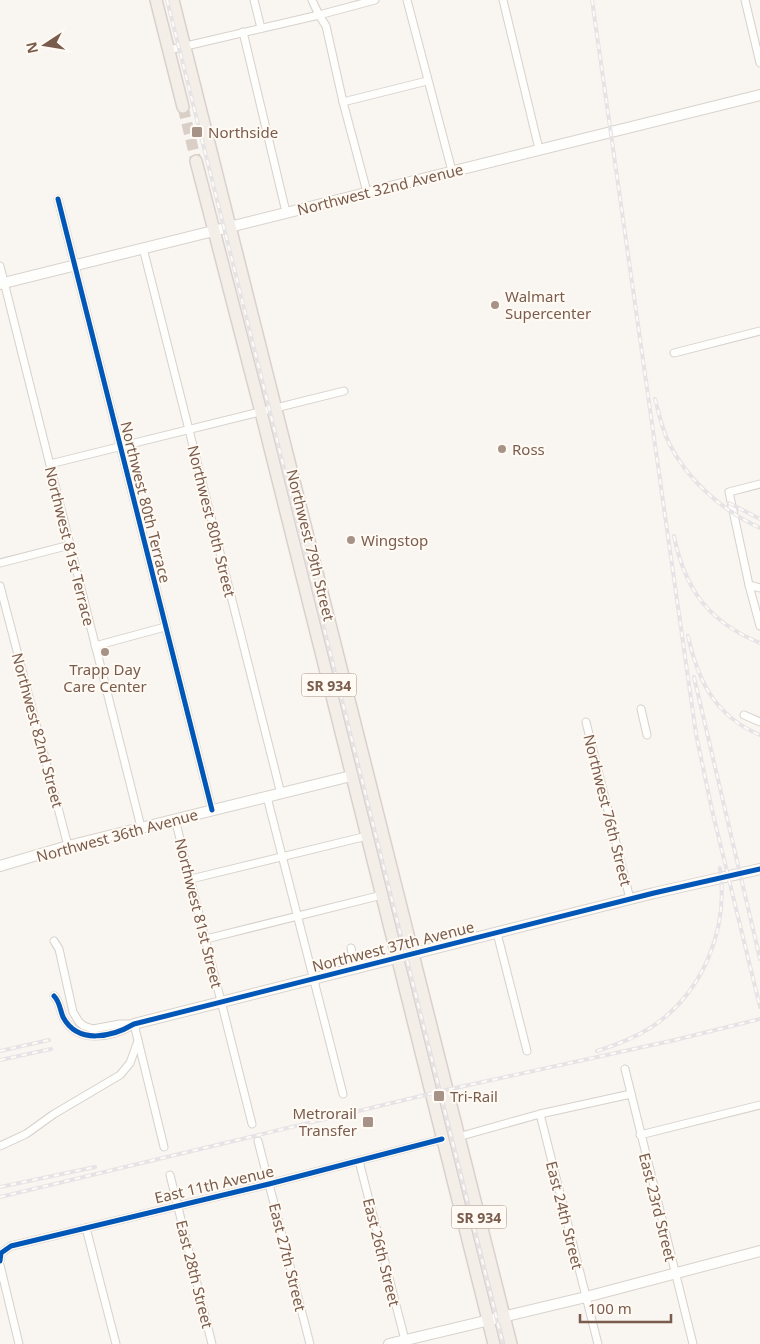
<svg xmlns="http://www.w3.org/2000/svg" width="760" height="1344" font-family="'Noto Sans',sans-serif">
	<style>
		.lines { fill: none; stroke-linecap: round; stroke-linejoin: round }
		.primary-tunnel { stroke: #d9cfc7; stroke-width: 11; stroke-dasharray: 11 5.5; stroke-linecap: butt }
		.street-casing { stroke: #d7d1cb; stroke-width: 9 }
		.secondary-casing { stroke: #d9d2cb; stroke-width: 12 }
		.primary-casing { stroke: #dad1cc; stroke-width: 14 }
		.street { stroke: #fefefd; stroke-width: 7 }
		.secondary { stroke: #fefefd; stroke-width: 10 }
		.primary { stroke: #f3eee8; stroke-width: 11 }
		.rail-casing { stroke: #e6e3e7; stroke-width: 4 }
		.rail { stroke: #fffaf3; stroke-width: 2; stroke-dasharray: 5.5; stroke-linecap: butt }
		.cycleway-casing { stroke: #fffaf3; stroke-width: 8 }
		.cycleway { stroke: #0057b8; stroke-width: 5 }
		.poi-dot { fill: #a69286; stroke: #fffaf3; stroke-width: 2 }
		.labels { text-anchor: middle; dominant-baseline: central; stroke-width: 4; stroke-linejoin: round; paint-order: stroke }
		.shield { fill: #fffaf3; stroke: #a28b7f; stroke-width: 1 }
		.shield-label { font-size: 14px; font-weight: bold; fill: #7a5c4d }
		.poi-label { font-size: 15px; fill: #7a5c4d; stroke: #fffaf3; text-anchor: start }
		.street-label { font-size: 15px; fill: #7a5c4d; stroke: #fffaf3 }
	</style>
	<rect width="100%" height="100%" fill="#f9f5f0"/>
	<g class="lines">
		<path class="primary-tunnel" d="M183,107L196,161"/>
		<g class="street-casing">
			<g id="street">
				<path d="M254,0L261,28"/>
				<path d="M312,0L319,15L326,26L343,102L367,192"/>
				<path d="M407,0L452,171"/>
				<path d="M503,0L539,149"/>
				<path d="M745,0L760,63"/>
				<path d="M243,32L286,212"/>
				<path d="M169,50L319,15L375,0"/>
				<path d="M343,102L427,81"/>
				<path d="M58,199L212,810"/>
				<path d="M143,248L281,794"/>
				<path d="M0,266L141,827"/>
				<path d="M674,353L760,331"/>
				<path d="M50,464L344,391"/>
				<path d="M760,484L729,492L749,585L760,626"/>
				<path d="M0,563L70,545"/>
				<path d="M749,585L760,588"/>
				<path d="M0,586L68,846"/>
				<path d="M95,646L165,627"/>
				<path d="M641,709L647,735"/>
				<path d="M744,715L760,722"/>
				<path d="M586,722L630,899"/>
				<path d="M267,797L343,1094"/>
				<path d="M175,819L252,1124"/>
				<path d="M191,879L367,836"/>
				<path d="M497,933L527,1051"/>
				<path d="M206,939L382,895"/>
				<path d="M54,941L59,949L73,1012L79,1022L84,1026L93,1029L120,1024H134"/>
				<path d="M351,948L356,969"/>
				<path d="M54,996C60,1002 60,1010 63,1017C78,1045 112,1037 133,1025"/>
				<path d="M134,1024L164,1147"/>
				<path d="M625,1069L693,1344"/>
				<path d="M540,1114L598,1344"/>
				<path d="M640,1135L760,1105"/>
				<path d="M458,1137L540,1114L631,1094"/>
				<path d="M258,1141L310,1344"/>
				<path d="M0,1146L26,1134L54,1114L120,1075L130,1063L138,1041"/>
				<path d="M359,1161L406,1344"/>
				<path d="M170,1175L212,1344"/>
				<path d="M86,1228L116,1344"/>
				<path d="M0,1261L1,1253L11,1246L269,1184L442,1139"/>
				<path d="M0,1265L19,1344"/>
			</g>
		</g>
		<g class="secondary-casing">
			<g id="secondary">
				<path d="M0,284L760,95"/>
				<path d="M0,866L68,846L351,776"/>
				<path d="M134,1024L654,893L760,869"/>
				<path d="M389,1344L586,1297L760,1251"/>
			</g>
		</g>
		<g class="primary-casing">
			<g id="primary">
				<path d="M156,0L183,107"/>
				<path d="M173,0L511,1344"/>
				<path d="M196,161L261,412L494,1344"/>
			</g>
		</g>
		<use href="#street" class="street"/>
		<use href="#secondary" class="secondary"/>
		<use href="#primary" class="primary"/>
		<g class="rail-casing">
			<g id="rail">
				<path d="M167,0L503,1344"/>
				<path d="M592,0L696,734L712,810L760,1007"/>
				<path d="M655,399C659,414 662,429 669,443C687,480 723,511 760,528"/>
				<path d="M729,503L760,519"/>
				<path d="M674,536C685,590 709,622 760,643"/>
				<path d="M688,636C698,681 715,716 760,735"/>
				<path d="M694,677L760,959"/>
				<path d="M0,1051L49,1040"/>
				<path d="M597,1051C616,1045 634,1038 650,1028C703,994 729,929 720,868"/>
				<path d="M0,1060L51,1049"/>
				<path d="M0,1187L95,1167"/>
				<path d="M0,1197L446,1090L675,1040L760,1019"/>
			</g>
		</g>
		<use href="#rail" class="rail"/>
		<g class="cycleway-casing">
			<g id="cycleway">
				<path d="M58,199L212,810"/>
				<path d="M54,996C60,1002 60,1010 63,1017C78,1045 112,1037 134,1024L654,893L760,869"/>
				<path d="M0,1261L1,1253L11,1246L269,1184L442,1139"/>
			</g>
		</g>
		<use href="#cycleway" class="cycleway"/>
	</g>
	<g class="poi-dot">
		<rect x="191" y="126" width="12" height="12" rx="2.5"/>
		<circle cx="495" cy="305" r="5"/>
		<circle cx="502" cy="449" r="5"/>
		<circle cx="351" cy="540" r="5"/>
		<circle cx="105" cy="652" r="5"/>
		<rect x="433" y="1090" width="12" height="12" rx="2.5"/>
		<rect x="362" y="1116" width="12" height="12" rx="2.5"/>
	</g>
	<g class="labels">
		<g class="shield">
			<rect x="301.5" y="673.5" width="55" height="23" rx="4"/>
			<rect x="451.5" y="1205.5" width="55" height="23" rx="4"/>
		</g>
		<g class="shield-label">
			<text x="329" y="685">SR 934</text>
			<text x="479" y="1217">SR 934</text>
		</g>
		<g class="poi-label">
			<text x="208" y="132">Northside</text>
			<text x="505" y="296">Walmart<tspan x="505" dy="17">Supercenter</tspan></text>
			<text x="512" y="449">Ross</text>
			<text x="361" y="540">Wingstop</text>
			<text x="105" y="669" text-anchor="middle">Trapp Day<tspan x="105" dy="17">Care Center</tspan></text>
			<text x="450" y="1096">Tri-Rail</text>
			<text x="357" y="1113" text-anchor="end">Metrorail<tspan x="357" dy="17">Transfer</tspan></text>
		</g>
		<g class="street-label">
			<text transform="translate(380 189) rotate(-14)">Northwest 32nd Avenue</text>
			<text transform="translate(146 502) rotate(76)">Northwest 80th Terrace</text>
			<text transform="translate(212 521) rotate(76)">Northwest 80th Street</text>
			<text transform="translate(311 545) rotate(76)">Northwest 79th Street</text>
			<text transform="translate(70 546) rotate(76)">Northwest 81st Terrace</text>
			<text transform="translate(38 730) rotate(75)">Northwest 82nd Street</text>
			<text transform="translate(608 810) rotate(76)">Northwest 76th Street</text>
			<text transform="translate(117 835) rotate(-15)">Northwest 36th Avenue</text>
			<text transform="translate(199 913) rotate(76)">Northwest 81st Street</text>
			<text transform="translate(393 946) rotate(-14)">Northwest 37th Avenue</text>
			<text transform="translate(214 1184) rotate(-13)">East 11th Avenue</text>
			<text transform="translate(658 1207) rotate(76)">East 23rd Street</text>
			<text transform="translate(565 1215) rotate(76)">East 24th Street</text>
			<text transform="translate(382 1252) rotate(76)">East 26th Street</text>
			<text transform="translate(288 1257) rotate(76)">East 27th Street</text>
			<text transform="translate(195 1274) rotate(76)">East 28th Street</text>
		</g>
	</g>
	<g transform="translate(45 45) rotate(258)" stroke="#fffaf3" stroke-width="4" paint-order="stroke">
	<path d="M0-4L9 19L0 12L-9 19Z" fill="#7a5c4d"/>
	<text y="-8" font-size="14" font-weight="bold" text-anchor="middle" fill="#7a5c4d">N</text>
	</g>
	<path d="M580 1314v8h91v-8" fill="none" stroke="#7a5c4d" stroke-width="2.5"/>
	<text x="588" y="1314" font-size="15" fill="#7a5c4d" stroke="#fffaf3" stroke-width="4" paint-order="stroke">100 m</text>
</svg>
